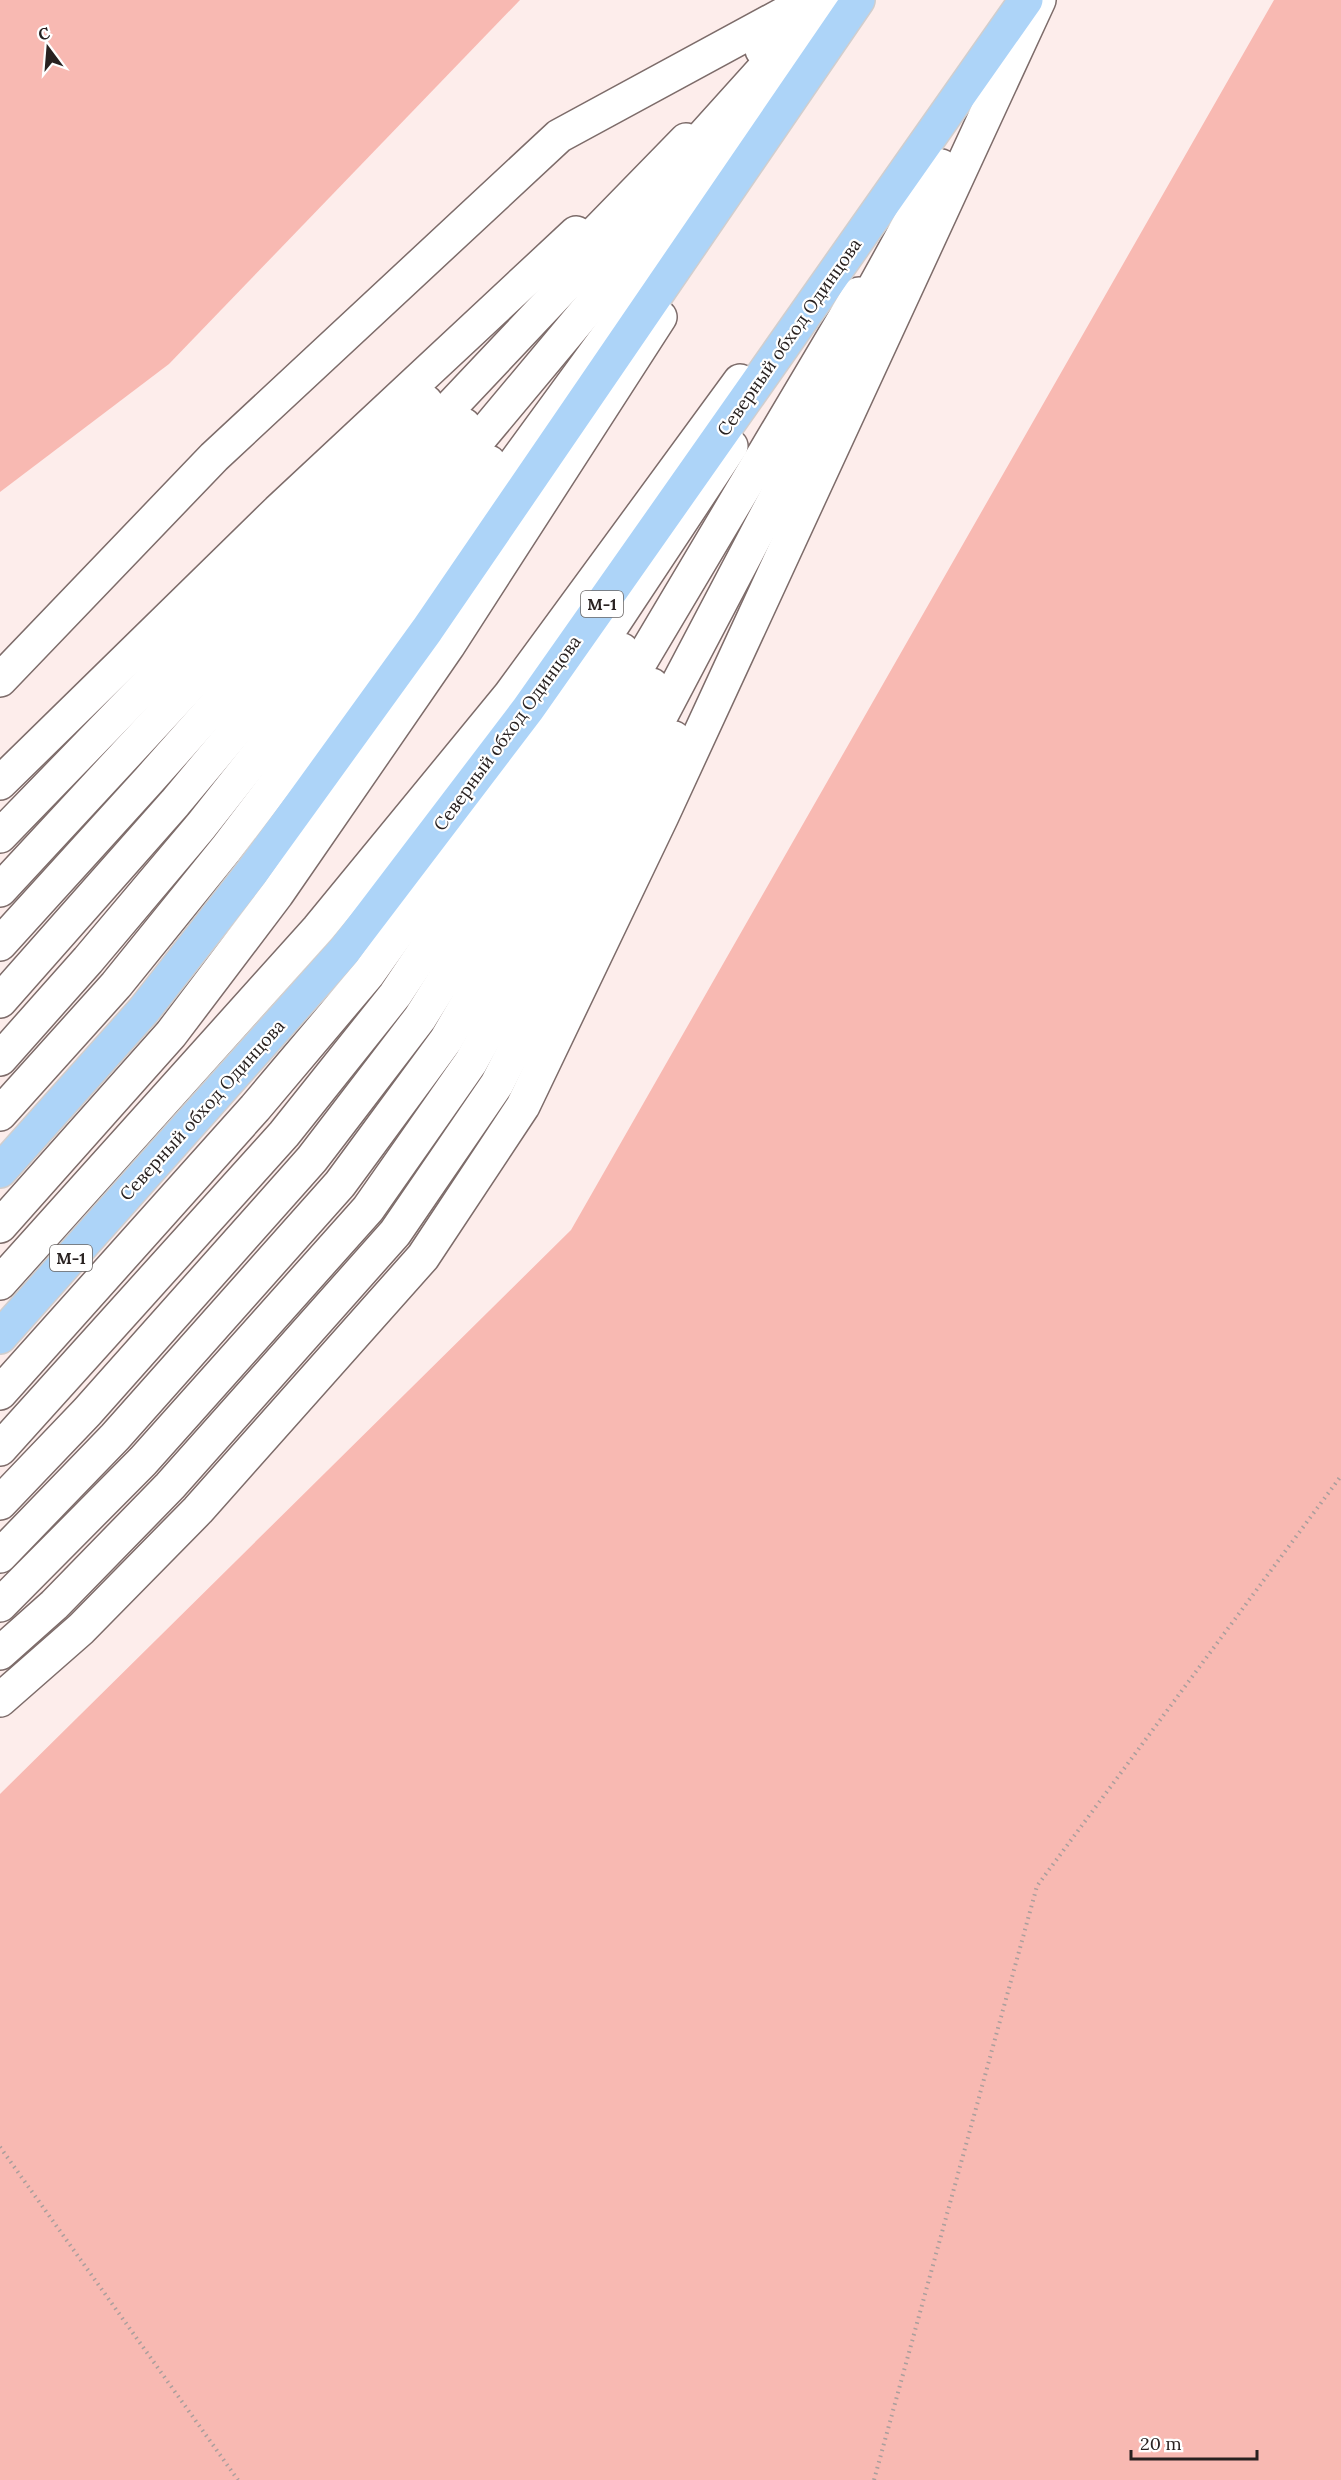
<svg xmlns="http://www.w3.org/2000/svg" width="1341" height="2480" font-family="Lora,serif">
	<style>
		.green { fill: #f8b9b2 }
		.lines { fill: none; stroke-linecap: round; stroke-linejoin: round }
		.minor-casing { stroke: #7d6c6a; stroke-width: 36 }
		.highway-casing { stroke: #d0cece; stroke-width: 36 }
		.path { stroke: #aa9e9c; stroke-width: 4; stroke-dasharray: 1.5 4.5; stroke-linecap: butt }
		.minor { stroke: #fff; stroke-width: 33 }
		.highway { stroke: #add4f8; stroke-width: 33 }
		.labels { text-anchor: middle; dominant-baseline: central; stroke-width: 4.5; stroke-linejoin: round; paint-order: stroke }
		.shield { fill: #fff; stroke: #686463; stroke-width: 1.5 }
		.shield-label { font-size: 16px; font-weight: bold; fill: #282120 }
		.street-label { font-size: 18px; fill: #282120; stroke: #fff }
	</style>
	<rect width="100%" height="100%" fill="#fdedeb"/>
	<g class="green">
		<path d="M0,0H520L169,364L0,492Z"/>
		<path d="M1274,0H1341V2480H0V1794L571,1230Z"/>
	</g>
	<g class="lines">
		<g class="minor-casing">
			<g id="minor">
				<path d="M762,50L812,0"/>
				<path d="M782,71L840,0"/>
				<path d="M679,163L789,41"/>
				<path d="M567,262L686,140"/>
				<path d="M588,285L703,152"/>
				<path d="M611,305L801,59"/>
				<path d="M856,320L941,166"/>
				<path d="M0,680L214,457L559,136L784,14"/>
				<path d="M0,783L278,511L576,233"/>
				<path d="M0,836L299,528L426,402"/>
				<path d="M0,890L320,545L595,254"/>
				<path d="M0,944L149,780L464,425"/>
				<path d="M0,1001L175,803L617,274"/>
				<path d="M0,1059L88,960L201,826L489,462"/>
				<path d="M0,1114L116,985L226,849L405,613L639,293"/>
				<path d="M0,1226L171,1034L277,894L448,646L660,317"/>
				<path d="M0,1283L318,929L510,695L740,381"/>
				<path d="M0,1393L255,1108L369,973L547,724L731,446"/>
				<path d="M0,1449L284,1134L395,995L566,739L622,650"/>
				<path d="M0,1503L87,1412L312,1159L420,1018L585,755L859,294"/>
				<path d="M0,1556L115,1437L340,1184L446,1040L652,685"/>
				<path d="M0,1605L143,1461L368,1209L471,1062L624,786L877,305"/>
				<path d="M0,1653L54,1605L170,1486L395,1233L497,1084L674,738"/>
				<path d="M0,1700L81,1629L198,1510L423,1257L523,1106L662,816L1039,0"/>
			</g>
		</g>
		<g class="highway-casing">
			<g id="highway">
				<path d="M0,1171L144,1010L252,872L427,630L858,0"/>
				<path d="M0,1337L344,951L528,709L1026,0"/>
			</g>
		</g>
		<g class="path">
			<path d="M0,2147L238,2480"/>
			<path d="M874,2480L1037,1886L1341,1476"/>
		</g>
		<use href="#minor" class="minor"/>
		<use href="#highway" class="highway"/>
	</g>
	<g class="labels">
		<g class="shield">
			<rect x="581" y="591" width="42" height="26" rx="4.5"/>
			<rect x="50" y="1245" width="42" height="26" rx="4.5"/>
		</g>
		<g class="shield-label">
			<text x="602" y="604">М-1</text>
			<text x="71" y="1258">М-1</text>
		</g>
		<g class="street-label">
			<text transform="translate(789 337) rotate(-55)">Северный обход Одинцова</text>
			<text transform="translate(507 733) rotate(-54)">Северный обход Одинцова</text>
			<text transform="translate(202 1110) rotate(-48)">Северный обход Одинцова</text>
		</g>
	</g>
	<g transform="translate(48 48) rotate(344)" stroke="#ffffff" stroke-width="4.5" paint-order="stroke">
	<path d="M0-4.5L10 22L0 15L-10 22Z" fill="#282120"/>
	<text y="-9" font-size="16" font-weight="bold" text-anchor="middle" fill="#282120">С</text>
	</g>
	<path d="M1131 2450v9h126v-9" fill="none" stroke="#282120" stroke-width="3"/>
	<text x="1140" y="2450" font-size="18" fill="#282120" stroke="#ffffff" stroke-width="4.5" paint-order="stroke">20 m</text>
</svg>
